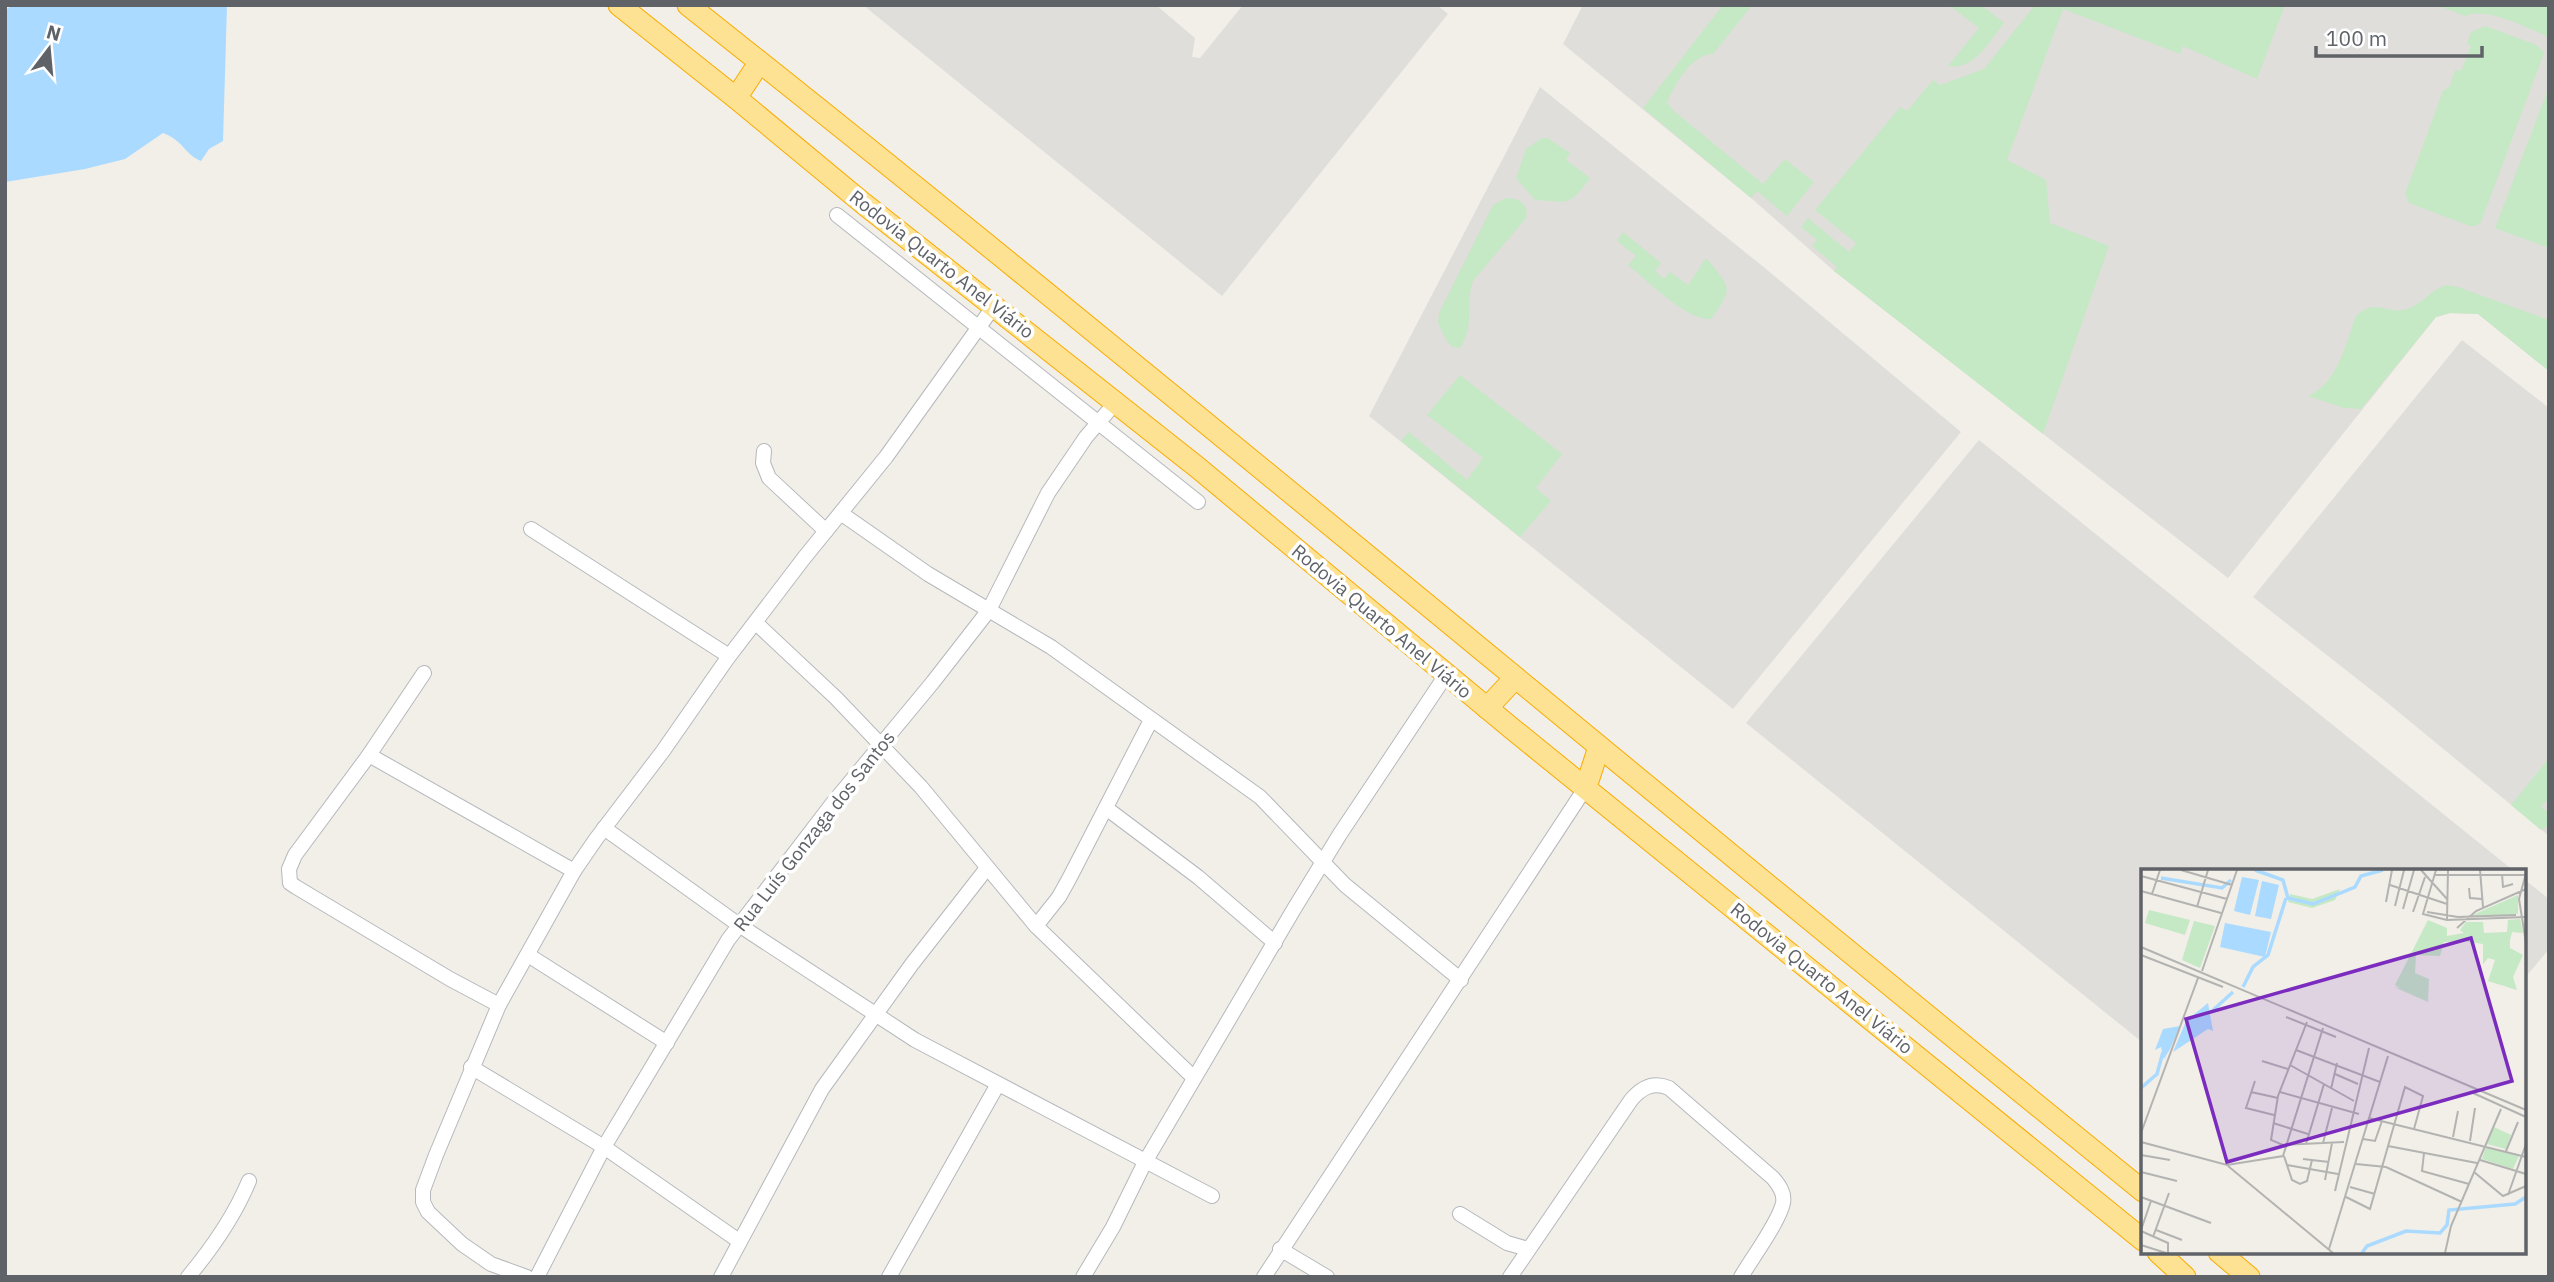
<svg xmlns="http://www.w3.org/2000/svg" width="2554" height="1282" font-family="'IBM Plex Sans',sans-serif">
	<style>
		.industrial { fill: #e0deda }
		.green { fill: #c5e8c5 }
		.water { fill: #aadaff }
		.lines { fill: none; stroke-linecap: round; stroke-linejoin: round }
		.minor-casing { stroke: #b5b8bc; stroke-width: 16 }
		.highway-casing { stroke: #f9ab00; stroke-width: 23 }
		.minor { stroke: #fff; stroke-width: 14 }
		.highway { stroke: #fde293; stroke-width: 21 }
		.labels { text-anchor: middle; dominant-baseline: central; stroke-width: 7; stroke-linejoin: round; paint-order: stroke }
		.street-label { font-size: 19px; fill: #5f6368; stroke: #fff }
		.inset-river { fill: none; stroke: #aadaff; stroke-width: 3.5 }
		.inset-road { fill: none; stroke: #b3b3b1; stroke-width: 2 }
		.view { fill: #7b2cbf; fill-opacity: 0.15; stroke: #7b2cbf; stroke-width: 3.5 }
		.inset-edge { fill: none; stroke: #5f6368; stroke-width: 3.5 }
	</style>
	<rect width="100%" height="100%" fill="#f1efe8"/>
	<g class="industrial">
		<path d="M863,5H1156L1195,38L1192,57L1200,58L1243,5H1437L1448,14L1222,296Z"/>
		<path d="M1583,5H2549V371L2478,314L2450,313L2436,317L2228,578L1834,271L1751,198L1563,44Z"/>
		<path d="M1540,87L1766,269L1961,432L1733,709L1369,416Z"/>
		<path d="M2462,340L2549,408V836L2384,700L2253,597Z"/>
		<path d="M1979,440L2416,792L2514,871H2143V1042L2137,1038L1746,723Z"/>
		<path d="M2524,879L2549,899V949L2524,979Z"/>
	</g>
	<g class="green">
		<path d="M1723,5H1746L1750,8L1713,54C1692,54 1674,85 1667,103L1675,112L1763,184L1785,159L1814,182L1787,216L1757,191L1751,198L1643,108Z"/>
		<path d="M1949,5H1981L2004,23C1989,41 1975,71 1948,66L1979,28Z"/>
		<path d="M2035,5H2285L2257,79L2183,46L2180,54L2063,9L2007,160L2046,180L2050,223L2109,246L2043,434L1834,271L1837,267L1812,246L1817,240L1801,227L1808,218L1849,252L1856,243L1815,210L1900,107L1907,111L1933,80L1940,85L1984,69Z"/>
		<path d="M2436,5H2549V37C2527,28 2486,6 2465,16Z"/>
		<path d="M2485,26L2537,45L2544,53L2481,222L2476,226H2470L2409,203L2405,194L2443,91L2450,86L2455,70L2461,71L2471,46L2467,44L2471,32Z"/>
		<path d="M2549,87V248L2495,228Z"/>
		<path d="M1542,138H1548L1570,153L1566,160L1590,178C1569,207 1569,202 1535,200L1516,178L1526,149Z"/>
		<path d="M1506,198C1519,198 1529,204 1526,218L1473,281C1464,307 1476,323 1460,348L1452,347L1446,340L1438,323L1439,313L1493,205Z"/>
		<path d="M1623,232L1661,263L1655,271L1664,279L1670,272L1688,285L1706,258C1731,288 1734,287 1711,319C1687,321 1648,281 1628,265L1636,256L1617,241Z"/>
		<path d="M2447,285L2458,287L2549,320V371L2478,314L2450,313L2436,317L2361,409L2344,408L2308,396C2338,383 2345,345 2356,316C2375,298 2383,313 2403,310C2421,307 2430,289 2447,285Z"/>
		<path d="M1460,375L1562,454L1536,488L1551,501L1520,537L1401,441L1409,432L1467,480L1483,458L1427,415Z"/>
		<path d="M2549,758V798L2541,807L2549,813V825L2541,830L2511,805Z"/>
	</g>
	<path class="water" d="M13,5H227L223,141L209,149L201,161C185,155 183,140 163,133L125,159L85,169L5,182V10Z"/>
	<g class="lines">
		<g class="minor-casing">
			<g id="minor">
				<path d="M837,215L1198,502"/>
				<path d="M764,451L763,463L769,478L826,531"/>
				<path d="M842,514L928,574L1051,647L1260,797L1345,885L1461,980"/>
				<path d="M531,529L729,656"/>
				<path d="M756,623L836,698L921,787L1036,926L1194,1078"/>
				<path d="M424,673L369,755L295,855L289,869L290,883L296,887L450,979L499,1005"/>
				<path d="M369,755L574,871"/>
				<path d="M1106,808L1198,877L1275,943"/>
				<path d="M604,828L739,925L915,1040L1212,1196"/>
				<path d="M1036,926L1059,897L1069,879L1151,720"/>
				<path d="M528,955L667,1043"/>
				<path d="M471,1067L604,1147L739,1241"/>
				<path d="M1460,1214L1507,1243L1528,1249"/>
				<path d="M1280,1249L1327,1277"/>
				<path d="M188,1277C213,1247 234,1217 249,1181"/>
				<path d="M527,1277L491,1264L462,1244L428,1212L423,1202V1190L436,1155L499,1005L574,871L596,839L663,751L727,659L804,558L886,457L994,306"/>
				<path d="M537,1277L604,1147L728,940L832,804L933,682L989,610L1048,493L1086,437L1116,402"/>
				<path d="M721,1277L822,1089L912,964L987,868"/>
				<path d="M889,1277L998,1084"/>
				<path d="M1083,1277L1113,1227L1145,1162L1294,909L1340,834L1446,675"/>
				<path d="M1264,1277L1586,787"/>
				<path d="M1510,1277L1631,1100C1641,1088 1653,1081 1669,1088L1773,1178C1779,1185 1785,1193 1783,1203C1779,1222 1752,1258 1741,1277"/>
			</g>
		</g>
		<g class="highway-casing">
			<g id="highway">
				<path d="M619,5L736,98L864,204L1197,467L1510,727L2143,1240"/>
				<path d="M688,5C1178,393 1656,798 2143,1191"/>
				<path d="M736,98L759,63"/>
				<path d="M1487,708L1515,678"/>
				<path d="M1586,787L1599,747"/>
				<path d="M2158,1252L2185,1277"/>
				<path d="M2219,1252L2249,1277"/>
			</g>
		</g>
		<use href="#minor" class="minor"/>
		<use href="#highway" class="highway"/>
	</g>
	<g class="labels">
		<g class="street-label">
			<text transform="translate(942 264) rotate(38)">Rodovia Quarto Anel Viário</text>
			<text transform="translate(1382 621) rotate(40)">Rodovia Quarto Anel Viário</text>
			<text transform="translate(814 831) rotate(-52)">Rua Luís Gonzaga dos Santos</text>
			<text transform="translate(1822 978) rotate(39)">Rodovia Quarto Anel Viário</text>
		</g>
	</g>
	<g transform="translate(2141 869)">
		<rect width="385" height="385" fill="#f1efe8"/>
		<path d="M199,20L194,31L171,39L147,33L149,25L171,30ZM377,26V45L330,48L334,45ZM8,41L49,51L44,66L4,54ZM379,50L382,64L371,63L369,71V79L382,86L372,108L376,121L347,112L354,91L347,89L342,95V75L322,72L303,73L299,87L275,86L274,104L288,110L287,133L253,118L259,119L254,116L287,51L306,59V67L323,64L319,61L325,53H342L343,64L366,63L367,51ZM53,52L74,57L59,99L41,91ZM353,258L370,266L365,280L346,275ZM345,278L378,287L372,300L341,290Z" fill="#c5e8c5"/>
		<path d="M101,8L118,11L109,46L93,42ZM121,12L138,16L130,50L114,47ZM84,54L130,63L124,88L79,78ZM67,134L72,162L67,160L32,183L45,152ZM39,157L29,180L23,190L20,178L14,181L22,160Z" fill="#aadaff"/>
		<path class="inset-river" d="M114,1L142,11L147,29L172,35L214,18L220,7L242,1M20,9L81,19L90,11M102,118L112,98L127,86L145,29M70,143L92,123M0,219L16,205L22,183M221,384L226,377L265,362L299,364L306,356L308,341L374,335L385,328"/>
		<path class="inset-road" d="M40,1L91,16M280,1L306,30M295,1L282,45L306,51L385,48M339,1L342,38M385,4L378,30L385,74M361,5L362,18L372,15M294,6H385M0,7L86,30M249,16L306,35M328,19L329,29L341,30M0,22L80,44M11,25L19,1M245,33L251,1M254,37L263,1M56,38L67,1M262,40L273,1M272,43L284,8M286,43L317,48L375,46M306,50L307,1M316,59L335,42L385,20M0,78L385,241M0,86L82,118M61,102L96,1M145,148L195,168M166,153L137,227L130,271L142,276L203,273M155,181L239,213M121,192L147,200M149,196L213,232M194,205L217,215M114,212L105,239L133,246M190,220L196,194M110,223L137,229M139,223L218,245M332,224L385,248M228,249L385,288M132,254L167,265M0,264L57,109M312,268L317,242M222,270L234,272L241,252M329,272L334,239M0,273L86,296L142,287L182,159M182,274L191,239M165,275L183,215M247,277L336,294M365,282L377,253M283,284L281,302L328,315M0,286L29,291M143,287L151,311L159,315L166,312L171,291M162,290L188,293M339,291L385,305M215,295L245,298L321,333M146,296L197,305M87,297L192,384M0,303L36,312M333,303L362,327L385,317M184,311L191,274M209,318L234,325M194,322L228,179M367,326L385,275M0,328L70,354M205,328L229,340L264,218L282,227L273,260M0,361L10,332M15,361L41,371M0,362L27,374V384M12,368L28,324M0,376L25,384M188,380L247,187M304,384L310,357L360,240"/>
		<path class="view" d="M330,69L371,212L86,293L45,150Z"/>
		<rect width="385" height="385" class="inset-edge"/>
	</g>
	<rect width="2554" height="1282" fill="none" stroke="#5f6368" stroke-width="14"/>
	<g transform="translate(49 49) rotate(16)" stroke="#ffffff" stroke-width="5" paint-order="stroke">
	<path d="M0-5L12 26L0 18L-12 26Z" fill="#5f6368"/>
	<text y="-10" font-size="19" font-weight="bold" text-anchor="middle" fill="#5f6368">N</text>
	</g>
	<path d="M2316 46v10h166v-10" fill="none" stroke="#5f6368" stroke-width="3.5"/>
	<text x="2326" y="46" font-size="21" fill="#5f6368" stroke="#ffffff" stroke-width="5" paint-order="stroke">100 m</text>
</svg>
